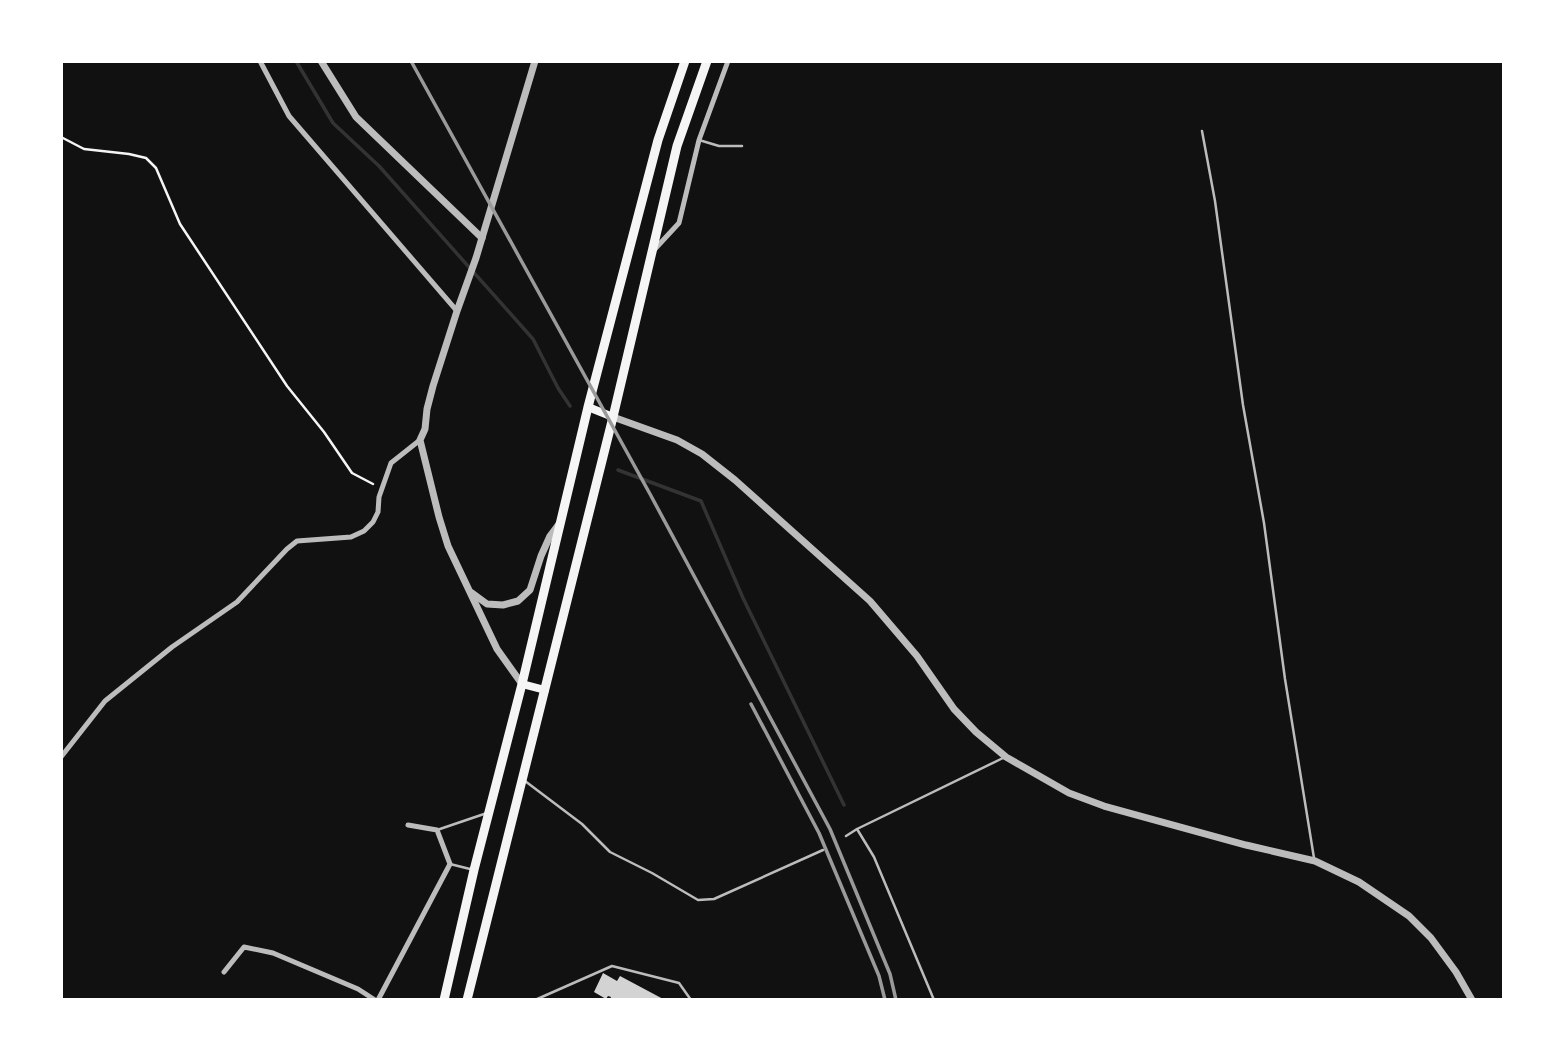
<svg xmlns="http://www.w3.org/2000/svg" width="1565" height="1061" font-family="Signika,sans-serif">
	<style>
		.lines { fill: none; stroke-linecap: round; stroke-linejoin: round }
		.stream { stroke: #333; stroke-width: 3.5 }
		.building { fill: #d3d3d3 }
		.path { stroke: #f5f5f5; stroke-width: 2.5 }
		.service { stroke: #bcbcbc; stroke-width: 2.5 }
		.minor { stroke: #bcbcbc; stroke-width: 5 }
		.tertiary { stroke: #bcbcbc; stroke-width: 7 }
		.secondary { stroke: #f5f5f5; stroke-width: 8 }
		.primary { stroke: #f5f5f5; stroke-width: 9 }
		.rail { stroke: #9a9a9a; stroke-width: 3.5 }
	</style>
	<rect width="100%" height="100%" fill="#111"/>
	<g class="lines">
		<g class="stream">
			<path d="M296,61L333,123L379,166L533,339L558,388L570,406"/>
			<path d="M618,470L701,501L743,598L844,805"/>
		</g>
	</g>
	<path class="building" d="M603,973L617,981L620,976L665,1000H610L611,997L608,996L606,999L594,992Z"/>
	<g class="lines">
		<path class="path" d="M61,137L84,149L129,154L146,158L156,168L180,224L287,386L324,432L352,473L373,484"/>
		<g class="service">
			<path d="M1202,131L1215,201L1243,405L1264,523L1285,679L1314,858"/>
			<path d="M699,140L719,146H742"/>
			<path d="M525,781L582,824L610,852L652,873L698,900L714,899L823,850"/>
			<path d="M857,829L874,857L934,1000"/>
			<path d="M437,830L487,813"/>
			<path d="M846,836L857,829L1003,758"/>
			<path d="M450,864L470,869"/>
			<path d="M535,1000L612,966L679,983L691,1000"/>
		</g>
		<g class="minor">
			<path d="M260,61L289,116L457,311"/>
			<path d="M654,250L679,223L699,140L728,61"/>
			<path d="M61,757L105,701L172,647L237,602L287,549L297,541L351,537L364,531L373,522L378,512L379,497L391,463L420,440"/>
			<path d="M224,972L244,947L273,953L358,989L375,1000"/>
			<path d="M378,1000L450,864L437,830L408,825"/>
		</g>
		<g class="tertiary">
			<path d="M321,61L356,117L482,238"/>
			<path d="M613,417L677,440L702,454L735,480L870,601L917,656L954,709L976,732L1006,757L1069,793L1104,806L1246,845L1315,861L1359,882L1409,916L1431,938L1456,972L1472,1000"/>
			<path d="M472,593L487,604L503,605L518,601L530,590L541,556L550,536L559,524"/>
			<path d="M522,684L497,649L448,546L439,517L420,440L425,429L427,409L433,386L457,311L476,258L535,61"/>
		</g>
		<g class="secondary">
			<path d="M588,407L613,417"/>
			<path d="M522,684L545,690"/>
		</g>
		<g class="primary">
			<path d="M444,1000L474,870L522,684L588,407L658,140L685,61"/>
			<path d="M467,1000L613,417L677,146L707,61"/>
		</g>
		<g class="rail">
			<path d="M411,61L650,494L830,829L890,974L896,1000"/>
			<path d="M751,704L819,833L879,976L885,1000"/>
		</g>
	</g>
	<rect width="1565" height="1061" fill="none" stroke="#ffffff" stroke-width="126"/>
</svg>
